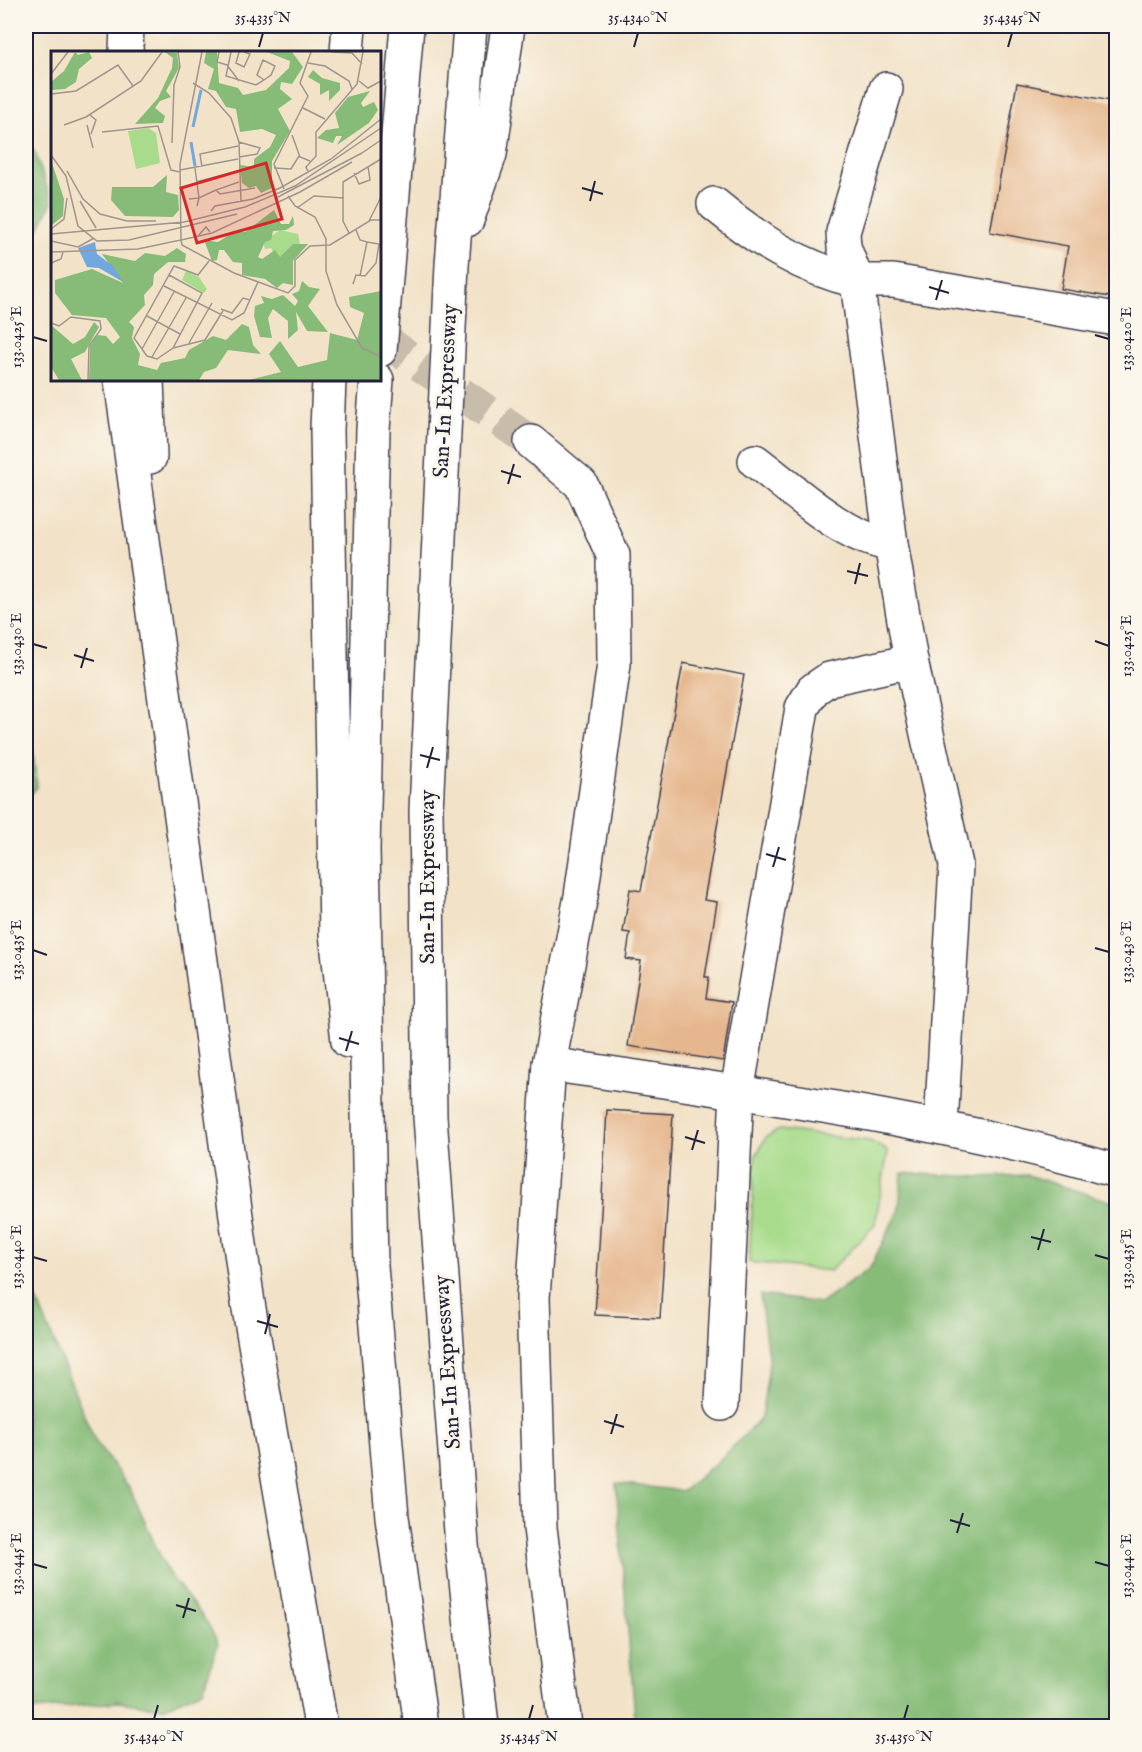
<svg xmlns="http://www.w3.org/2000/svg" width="1142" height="1752" font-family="'IM FELL English',serif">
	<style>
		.green { fill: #a8dc8c; stroke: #657f64; stroke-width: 1.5 }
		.forest { fill: #86bc78; stroke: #546f5a; stroke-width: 1.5 }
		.building { fill: #e6b78e }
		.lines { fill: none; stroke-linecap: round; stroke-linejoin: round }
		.minor-tunnel { stroke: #c8bcab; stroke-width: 33; stroke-dasharray: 33 16; stroke-linecap: butt }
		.minor-casing { stroke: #413f50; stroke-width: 36 }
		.highway-casing { stroke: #413f50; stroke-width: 36 }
		.minor { stroke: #fff; stroke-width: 33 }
		.highway { stroke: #fff; stroke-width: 33 }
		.ticks { fill: none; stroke: #22223b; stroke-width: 2 }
		.labels { text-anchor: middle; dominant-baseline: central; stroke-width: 6; stroke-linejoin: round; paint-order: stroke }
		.street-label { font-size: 22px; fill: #22223b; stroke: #fbf7ec }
		.inset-river { fill: none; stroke: #70a8df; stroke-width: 3 }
		.inset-road { fill: none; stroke: #9f958f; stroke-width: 1.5 }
		.view { fill: #d62828; fill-opacity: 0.15; stroke: #d62828; stroke-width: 3 }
		.inset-edge { fill: none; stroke: #22223b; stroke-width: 3 }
		.neatline { fill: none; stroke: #22223b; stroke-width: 2 }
		.ticks-label { font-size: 15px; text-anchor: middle; fill: #22223b }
	</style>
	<rect width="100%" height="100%" fill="#fbf7ec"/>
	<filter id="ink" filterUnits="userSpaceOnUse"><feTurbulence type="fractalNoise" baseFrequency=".0167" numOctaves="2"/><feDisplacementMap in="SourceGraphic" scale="12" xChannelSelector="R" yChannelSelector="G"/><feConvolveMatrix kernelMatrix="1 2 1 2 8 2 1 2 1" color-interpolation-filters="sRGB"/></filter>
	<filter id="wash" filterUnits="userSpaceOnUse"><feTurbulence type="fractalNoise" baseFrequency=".008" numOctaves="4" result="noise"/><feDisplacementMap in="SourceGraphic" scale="24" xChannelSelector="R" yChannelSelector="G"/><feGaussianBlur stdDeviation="1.35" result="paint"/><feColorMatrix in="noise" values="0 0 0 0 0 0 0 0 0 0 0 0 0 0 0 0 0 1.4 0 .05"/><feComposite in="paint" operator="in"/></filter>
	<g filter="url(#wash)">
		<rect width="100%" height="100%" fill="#f2e2c7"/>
		<path class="green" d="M779,1130L870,1141L888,1151L875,1225L830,1271L749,1262L755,1157L766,1137Z"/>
		<g class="forest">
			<path d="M26,147L34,150L52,202L26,255Z"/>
			<path d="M26,693L37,787L26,800Z"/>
			<path d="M902,1173L980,1177L1027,1175L1116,1203V1726H640L635,1717L616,1483L683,1491L726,1454L761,1418L769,1364L760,1295L821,1303L870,1268L899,1209Z"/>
			<path d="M26,1263L36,1298L95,1441L130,1489L167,1571L208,1624L218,1644L203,1690L163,1708L118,1702L26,1711Z"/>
		</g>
		<g id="blocks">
			<g class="building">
				<path d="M1017,83L1116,102V298L1061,289L1068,246L990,232Z"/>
				<path d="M683,663L744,675L704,900L717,902L705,977H709L706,998L732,1002L723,1061L628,1046L641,961L626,959L630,933L623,932L630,889L641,891Z"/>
				<path d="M607,1110L673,1114L660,1318L595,1315Z"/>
			</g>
		</g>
	</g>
	<g filter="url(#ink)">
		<use href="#blocks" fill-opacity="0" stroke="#413f50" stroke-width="1.5"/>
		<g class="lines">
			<path class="minor-tunnel" d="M380,337L531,442"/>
			<g class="minor-casing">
				<g id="minor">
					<path d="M126,52L127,26"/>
					<path d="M714,204C758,240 801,268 857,281"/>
					<path d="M857,281L844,247L843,232L886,89"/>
					<path d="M121,380L248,1303L321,1726"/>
					<path d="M147,380L150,457"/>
					<path d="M531,442L581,484L613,555L614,664L581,896L549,1064L533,1298L540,1528L565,1726"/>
					<path d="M755,461C793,489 843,539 891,544"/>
					<path d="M911,661L891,544L857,281H893L1116,319"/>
					<path d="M549,1064C739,1093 932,1116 1116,1171"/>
					<path d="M722,1404L737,1092L802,708L813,690L829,679L911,661L956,865L941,1125"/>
				</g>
			</g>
			<g class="highway-casing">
				<g id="highway">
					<path d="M470,26L452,265L426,810L430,1117L462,1545L482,1726"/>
					<path d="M347,52L349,26"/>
					<path d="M467,220L490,154L508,26"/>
					<path d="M380,350L407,26"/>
					<path d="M329,380L327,430L336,933L348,1041"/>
					<path d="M377,380L373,429L363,849L371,1266L392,1517L421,1726"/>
				</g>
			</g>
			<use href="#minor" class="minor"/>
			<use href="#highway" class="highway"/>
		</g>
	</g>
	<path class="ticks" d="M259,47L263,33M634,47L638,33M1008,47L1012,33M582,188L603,194M590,201L595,181M929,287L949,293M936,300L942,280M1095,335L1109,339M33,337L47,341M501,471L521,477M508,484L514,464M847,571L868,576M855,584L860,563M1095,641L1109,646M33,644L47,648M74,655L94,661M81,668L87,648M420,755L440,760M427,768L433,747M766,854L786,860M773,867L779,847M1095,948L1109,952M33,950L47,955M339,1038L359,1044M346,1051L352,1031M685,1137L705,1143M692,1150L698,1130M1031,1237L1051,1242M1038,1250L1044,1229M1095,1255L1109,1259M33,1257L47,1261M257,1321L278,1327M265,1334L270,1314M604,1421L624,1427M611,1434L617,1414M950,1520L970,1526M957,1533L963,1513M1095,1562L1109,1566M33,1564L47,1568M176,1605L196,1611M183,1618L189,1598M154,1719L158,1705M529,1719L533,1705M904,1719L908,1705"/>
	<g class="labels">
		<g class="street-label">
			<text transform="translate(446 391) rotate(-87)">San-In Expressway</text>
			<text transform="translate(428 877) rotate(-90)">San-In Expressway</text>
			<text transform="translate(448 1362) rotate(-94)">San-In Expressway</text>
		</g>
	</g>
	<g transform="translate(51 51)">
		<rect width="330" height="330" fill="#f2e2c7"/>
		<path d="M97,77L105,82L109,112L85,118L77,80ZM229,179L247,183L249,192L226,209L220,197L214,198L212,191ZM135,220L148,226L156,238L153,242L131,229Z" fill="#a8dc8c"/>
		<path d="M24,1L27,4L38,1L41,7L28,18L25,31L14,38L1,39L0,31L13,20ZM114,1L126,2L128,17L115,40L120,46L109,50L104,57L114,65L112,72L84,73L107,47L121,17L122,7ZM155,1H166L168,32L187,37L192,44L215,39L238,17L239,10L216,1H241L252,16L241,33L230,31L229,38L241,48L227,58L239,80L221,110V137L210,142L205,135L198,137L191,132L189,114L203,116V108L219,96L225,84L211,78L189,81L185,58L175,56L165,40L157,38L163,18L153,12ZM262,19L271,27L289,32V39L278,50V39L269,44V33L257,26ZM319,40L310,52L312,56L323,51L327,59L318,72L286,94L291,85H285L282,92L266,87L275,79L288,77L284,62L297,46ZM0,109L13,148L12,165L1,174ZM116,124L115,141L127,144L128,159L122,166L74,165L60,149L61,136H102ZM223,159L230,173H238L242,165L243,174L235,179L222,180L220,189L214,191L207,206L211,208L224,199L229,206L242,193H257L242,210V234L232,232L226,237L214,228L191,224V212L182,211L173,199H168L166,209L161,210L153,189L167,191L184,180L194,181ZM126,197L135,203L134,211H117L103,223L102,234L93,244L94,254L78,271L83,276L81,287L89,303L87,314L106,319L110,312L134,307L138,299L162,285L175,289L191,273L198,276L202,294L210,303L177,299L165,317L153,321L148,329H38L39,295L46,284L55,285L62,293L69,286L55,267L21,264L4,242V229L41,218L72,232L51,203L84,210L94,202L114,205ZM251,230L258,236L269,238L257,255L277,281L256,280L245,261L247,279L237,288V270L222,258L217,267L221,287L209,286L203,265L204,255L213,252L210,245L221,248L232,244L244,255L247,250L241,243L248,240ZM330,240V329H198L230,321L218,303L229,290L247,316L276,309L279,282L306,289L313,262L299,256L298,246ZM43,271L48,276L34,301L20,308L31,329H8L0,316V274L22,293L34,286Z" fill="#86bc78"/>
		<path d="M44,191L46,203L62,215L72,231L48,217L36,216L27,197Z" fill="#70a8df"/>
		<path class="inset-river" d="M142,76L150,39M140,91L144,115"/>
		<path class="inset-road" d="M168,1L166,11L176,14L188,30M180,1L175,25L205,34L213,29L220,24L224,15L212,9L206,24L213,29M188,1L185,12L193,16L199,3L193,1M280,1L301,2L311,13M257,12L274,15L298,30L301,38M0,23L17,1M308,30L317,37L330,30M142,32L158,42L180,67L188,91L190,151M0,43L25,40L67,14L82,35M252,57L274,68M39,64L45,69L40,83M13,74L35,66L90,30L111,1M36,74L42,97M51,81L107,75L120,119L129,121M241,84L249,106L259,110M121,92L123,34L129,16L127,1M311,102L330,89M0,104L15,125L27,175L46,190L78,189L186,163M188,106L206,103L209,97L188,91M301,111L249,141L161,182L130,189L131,194L183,222L237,242L244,235V209L259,195L279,194L320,169H330M151,116L149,103L187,95M144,117L148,147L165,139M223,117L240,118L248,105M129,119L187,108M16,120L32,148L49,163L76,170H105M257,120L255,116L265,105V81L306,33L312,1M303,122L308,133L319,129L317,115M145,131L187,120M188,131L165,139L169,143L204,137M233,138L223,113L257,45L249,32L260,1M237,145L244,155L264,166L275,188V220L286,254L311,297L330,306M225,147L311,102M138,148L148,147L146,155M29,150L45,177M246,157L263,145L293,147M160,160L164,155L202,148L229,137L280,108L330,68M318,170L330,146M0,178L13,168L16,147M305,179L309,189L316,191L309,225M298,182L292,170V131L330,108M0,183L133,171L194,156L244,135L330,77M147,185L155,176L159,181M0,190L27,196L43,187M0,201L87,198L130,189L129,113L151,1M0,212L10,208L12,201M118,224L151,242L122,297L106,308L96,305L83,287L123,215L147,224L158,210M302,233L305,224L314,225L325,212L328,193L316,191M113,235L181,269L193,262L207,231M170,258L181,262L192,247L199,249M96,265L129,283M0,272L8,275L20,266L49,270L50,278L38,295L37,329M138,292L161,252M122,297L154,289L172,260M91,298L123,241M101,306L135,247"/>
		<path class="view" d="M215,112L231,168L146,192L130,137Z"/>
		<rect width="330" height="330" class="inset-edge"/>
	</g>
	<rect width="1142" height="1752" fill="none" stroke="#fbf7ec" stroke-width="66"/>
	<rect x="33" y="33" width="1076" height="1686" class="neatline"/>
	<g class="ticks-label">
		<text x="263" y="22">35.4335°N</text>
		<text x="638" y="22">35.4340°N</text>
		<text x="1012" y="22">35.4345°N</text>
		<text transform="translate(16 337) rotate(-90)" y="5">133.0425°E</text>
		<text transform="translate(1126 339) rotate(-90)" y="5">133.0420°E</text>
		<text transform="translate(16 644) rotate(-90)" y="5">133.0430°E</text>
		<text transform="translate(1126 646) rotate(-90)" y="5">133.0425°E</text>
		<text transform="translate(16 950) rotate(-90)" y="5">133.0435°E</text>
		<text transform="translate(1126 952) rotate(-90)" y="5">133.0430°E</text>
		<text transform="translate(16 1257) rotate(-90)" y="5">133.0440°E</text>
		<text transform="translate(1126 1259) rotate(-90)" y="5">133.0435°E</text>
		<text transform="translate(16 1564) rotate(-90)" y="5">133.0445°E</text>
		<text transform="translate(1126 1566) rotate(-90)" y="5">133.0440°E</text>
		<text x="154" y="1741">35.4340°N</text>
		<text x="529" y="1741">35.4345°N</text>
		<text x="904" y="1741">35.4350°N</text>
	</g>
</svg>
